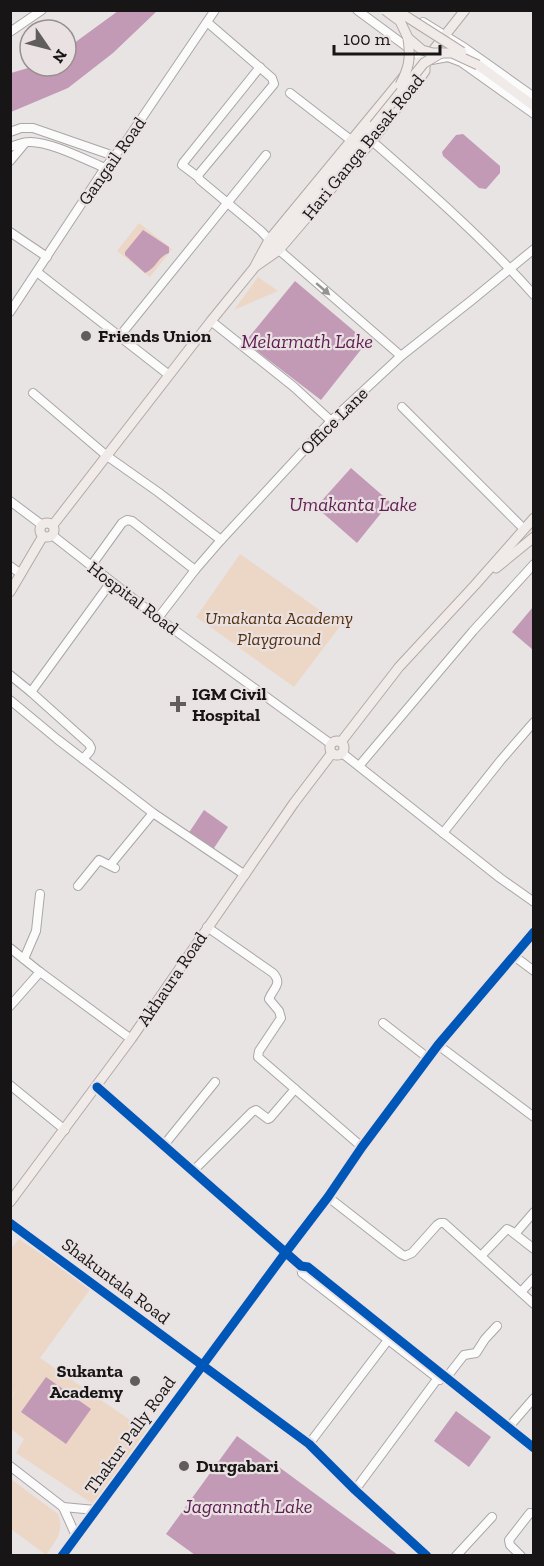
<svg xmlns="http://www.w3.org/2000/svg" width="544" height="1566" font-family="'Zilla Slab',serif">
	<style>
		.green { fill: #ecd7c7 }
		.water { fill: #c29ab6 }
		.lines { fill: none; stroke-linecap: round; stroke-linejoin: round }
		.minor-casing { stroke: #aaa6a6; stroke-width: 10 }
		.major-casing { stroke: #b4a9a6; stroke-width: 11 }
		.minor { stroke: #fcfbfb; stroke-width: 8 }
		.major { stroke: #f0ebe8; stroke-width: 9 }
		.major-bridge-casing { stroke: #b4a9a6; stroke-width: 11; stroke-linecap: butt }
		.major-bridge { stroke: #f0ebe8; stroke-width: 9 }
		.cycleway-casing { stroke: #eae2e2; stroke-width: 13 }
		.cycleway { stroke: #0057b8; stroke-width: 9 }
		.oneway { fill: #959494 }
		.poi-dot { fill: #605d5d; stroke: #eae2e2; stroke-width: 2 }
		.labels { text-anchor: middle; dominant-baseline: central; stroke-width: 4.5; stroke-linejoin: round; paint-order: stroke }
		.street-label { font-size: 18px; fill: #171515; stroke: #eae2e2 }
		.poi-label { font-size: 18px; font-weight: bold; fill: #171515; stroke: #eae2e2; text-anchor: start }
		.park-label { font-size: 18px; font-style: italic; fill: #563210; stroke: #eae2e2 }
		.water-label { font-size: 20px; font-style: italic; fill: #5f1e53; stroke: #eae2e2 }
	</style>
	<rect width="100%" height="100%" fill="#e8e4e4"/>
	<g class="green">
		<path d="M139,223L172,249L150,277L117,251Z"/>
		<path d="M258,277L278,291L234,310Z"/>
		<path d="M240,554L341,625L294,687L196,617Z"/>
		<path d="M19,1239L91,1288L40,1358L149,1433L96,1506L16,1453L24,1439L11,1429V1399L19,1386L11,1397L10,1250Z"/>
		<path d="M12,1480L58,1514C65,1532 55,1541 46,1555L11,1529L10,1482Z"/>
	</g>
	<g class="water">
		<path d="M118,11H157L113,53L68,88L11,112V73L35,66H66V49Z"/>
		<path d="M463,134L500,166V173L486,189L479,188L443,156L442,152L456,135Z"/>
		<path d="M143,230L169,247V253C157,257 158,267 145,273L125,255V252Z"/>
		<path d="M295,281L367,342L321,400L245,342Z"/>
		<path d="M351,468L390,502L357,543L316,507Z"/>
		<path d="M533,607V650L512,632Z"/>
		<path d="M204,810L228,827L212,851L188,834Z"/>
		<path d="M46,1377L91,1409L66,1444L21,1412Z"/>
		<path d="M456,1411L491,1437L469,1467L434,1441Z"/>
		<path d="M237,1436L398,1555H195L166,1534Z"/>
	</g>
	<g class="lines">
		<g class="minor-casing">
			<g id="minor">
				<path d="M357,10L426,61L448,57L461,62L534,114"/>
				<path d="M207,22L272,78L274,84L199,174L198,177L200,180L261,231L279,250L401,356"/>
				<path d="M423,22L465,48L534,97"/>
				<path d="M10,32L42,10"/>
				<path d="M290,93L352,141"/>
				<path d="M10,132L21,128H33L114,156"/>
				<path d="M372,141C428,190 484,239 534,295"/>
				<path d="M10,147C16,145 23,142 29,142C49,141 86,160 105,168"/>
				<path d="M10,161L25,143"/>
				<path d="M198,177L182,165L183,163L260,67"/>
				<path d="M10,232L47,257"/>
				<path d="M37,272L169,375"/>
				<path d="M10,312L105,168L127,140L215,10"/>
				<path d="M211,321L294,387L331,421"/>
				<path d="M119,337L266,155"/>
				<path d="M33,393L107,456L158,492L221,540"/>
				<path d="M402,407L524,529"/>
				<path d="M10,501L42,525"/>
				<path d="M52,535L158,618L331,744"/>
				<path d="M10,566L21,574"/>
				<path d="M91,566L122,523L127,520L132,521L195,570"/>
				<path d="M158,618L195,570L221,540L331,421L401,356L472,300L534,249"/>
				<path d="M10,675L31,692"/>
				<path d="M10,700L57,739L153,813L245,875"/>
				<path d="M342,753L500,878L534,902"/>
				<path d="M83,759L90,751L91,748L89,744L31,692L111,582"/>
				<path d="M359,766L473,631L534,564"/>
				<path d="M443,833L501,760L534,722"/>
				<path d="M111,864L153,813"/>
				<path d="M78,886L99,860L115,868"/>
				<path d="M207,927L273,973C283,984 273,988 269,999L279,1011L281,1018L259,1051L258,1057L362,1147"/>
				<path d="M10,948L40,972L131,1039"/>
				<path d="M514,956L534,971"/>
				<path d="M24,959L36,931L40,894"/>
				<path d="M10,1006L40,972"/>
				<path d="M383,1023L428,1058"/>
				<path d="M438,1045L534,1117"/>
				<path d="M10,1085L65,1130"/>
				<path d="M97,1087L301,1266L308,1267L534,1448"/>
				<path d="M164,1145L215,1082"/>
				<path d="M193,1171L252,1112L256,1110L268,1119L270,1118L295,1089"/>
				<path d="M328,1197L401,1254L405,1256L412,1253L437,1225L440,1223H444L534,1304"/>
				<path d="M10,1223L309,1444L355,1490L427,1556"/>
				<path d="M515,1234L534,1212"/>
				<path d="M481,1256L507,1229L511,1231L534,1249"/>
				<path d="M301,1266L302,1273L440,1380"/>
				<path d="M521,1292L534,1278"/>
				<path d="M446,1378L464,1355L476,1353L485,1339L497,1326"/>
				<path d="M508,1428L534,1398"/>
				<path d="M309,1444L388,1340"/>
				<path d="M10,1466L63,1507L76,1536"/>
				<path d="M355,1490L438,1378"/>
				<path d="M63,1507L95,1510"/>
				<path d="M62,1556L286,1252L328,1197L362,1147L438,1045L534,932"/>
				<path d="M456,1556L492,1517"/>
				<path d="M521,1556L510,1545L509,1540L530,1513"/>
			</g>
		</g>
		<g class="major-casing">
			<g id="major">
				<path d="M427,58L465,10"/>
				<path d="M478,65L534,106"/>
				<path d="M265,255L374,125"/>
				<path d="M256,266L279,250L372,141L420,78L425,71V60"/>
				<circle cx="47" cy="530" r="7"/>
				<path d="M53,525L211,321L254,268L269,240L415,63L425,60"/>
				<path d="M496,568L534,537"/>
				<path d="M10,592L43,536"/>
				<circle cx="337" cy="748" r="7"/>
				<path d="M341,742L399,667L475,585L534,518"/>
				<path d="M10,1202L131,1039L294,803L332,753"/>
			</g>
		</g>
		<use href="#minor" class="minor"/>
		<use href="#major" class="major"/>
		<g class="major-bridge-casing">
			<g id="major-bridge">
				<path d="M385,10L400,21L408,38L422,50L433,53H452L478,65"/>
				<path d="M392,10L404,15L462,52"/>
				<path d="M400,85C409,68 411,58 408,39"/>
				<path d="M374,125L424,63L441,53"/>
			</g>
		</g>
		<use href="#major-bridge" class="major-bridge"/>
		<g class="cycleway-casing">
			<g id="cycleway">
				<path d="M97,1087L301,1266L308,1267L534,1448"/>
				<path d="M10,1223L309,1444L355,1490L427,1556"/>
				<path d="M62,1556L286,1252L328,1197L362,1147L438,1045L534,932"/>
			</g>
		</g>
		<use href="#cycleway" class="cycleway"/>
	</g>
	<defs><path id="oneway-solid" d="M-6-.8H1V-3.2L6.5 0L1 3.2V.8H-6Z" transform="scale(1.5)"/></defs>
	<use class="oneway" href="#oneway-solid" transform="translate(323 289) rotate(41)"/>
	<g class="poi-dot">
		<circle cx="86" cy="336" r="6"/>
		<path d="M175 695h6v6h6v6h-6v6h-6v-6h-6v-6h6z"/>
		<circle cx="135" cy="1381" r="6"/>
		<circle cx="184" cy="1466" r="6"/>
	</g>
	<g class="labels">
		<g class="street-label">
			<text transform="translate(363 147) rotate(-51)">Hari Ganga Basak Road</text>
			<text transform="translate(112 161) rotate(-55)">Gangail Road</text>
			<text transform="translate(334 421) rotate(-45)">Office Lane</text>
			<text transform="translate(133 598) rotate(37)">Hospital Road</text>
			<text transform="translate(172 979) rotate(-56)">Akhaura Road</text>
			<text transform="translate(116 1281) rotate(37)">Shakuntala Road</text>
			<text transform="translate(130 1435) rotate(-54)">Thakur Pally Road</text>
		</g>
		<g class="poi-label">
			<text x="98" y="336">Friends Union</text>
			<text x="192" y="694">IGM Civil<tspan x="192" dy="21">Hospital</tspan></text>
			<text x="123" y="1371" text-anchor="end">Sukanta<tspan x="123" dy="21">Academy</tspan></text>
			<text x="196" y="1466">Durgabari</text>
		</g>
		<g class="park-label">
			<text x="279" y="618">Umakanta Academy<tspan x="279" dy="21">Playground</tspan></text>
		</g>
		<g class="water-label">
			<text x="307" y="341">Melarmath Lake</text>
			<text x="353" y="504">Umakanta Lake</text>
			<text x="248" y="1506">Jagannath Lake</text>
		</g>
	</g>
	<rect width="544" height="1566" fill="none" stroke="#171515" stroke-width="24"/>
	<g transform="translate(48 48) rotate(125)"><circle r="28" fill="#eae2e2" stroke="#969090" stroke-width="1.5"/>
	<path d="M0-4.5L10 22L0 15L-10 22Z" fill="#605d5d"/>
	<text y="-9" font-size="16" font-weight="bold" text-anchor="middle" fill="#171515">N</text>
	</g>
	<path d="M334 45v9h106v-9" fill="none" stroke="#171515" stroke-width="3"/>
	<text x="343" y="45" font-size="18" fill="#171515" stroke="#eae2e2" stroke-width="4.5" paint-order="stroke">100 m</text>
</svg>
